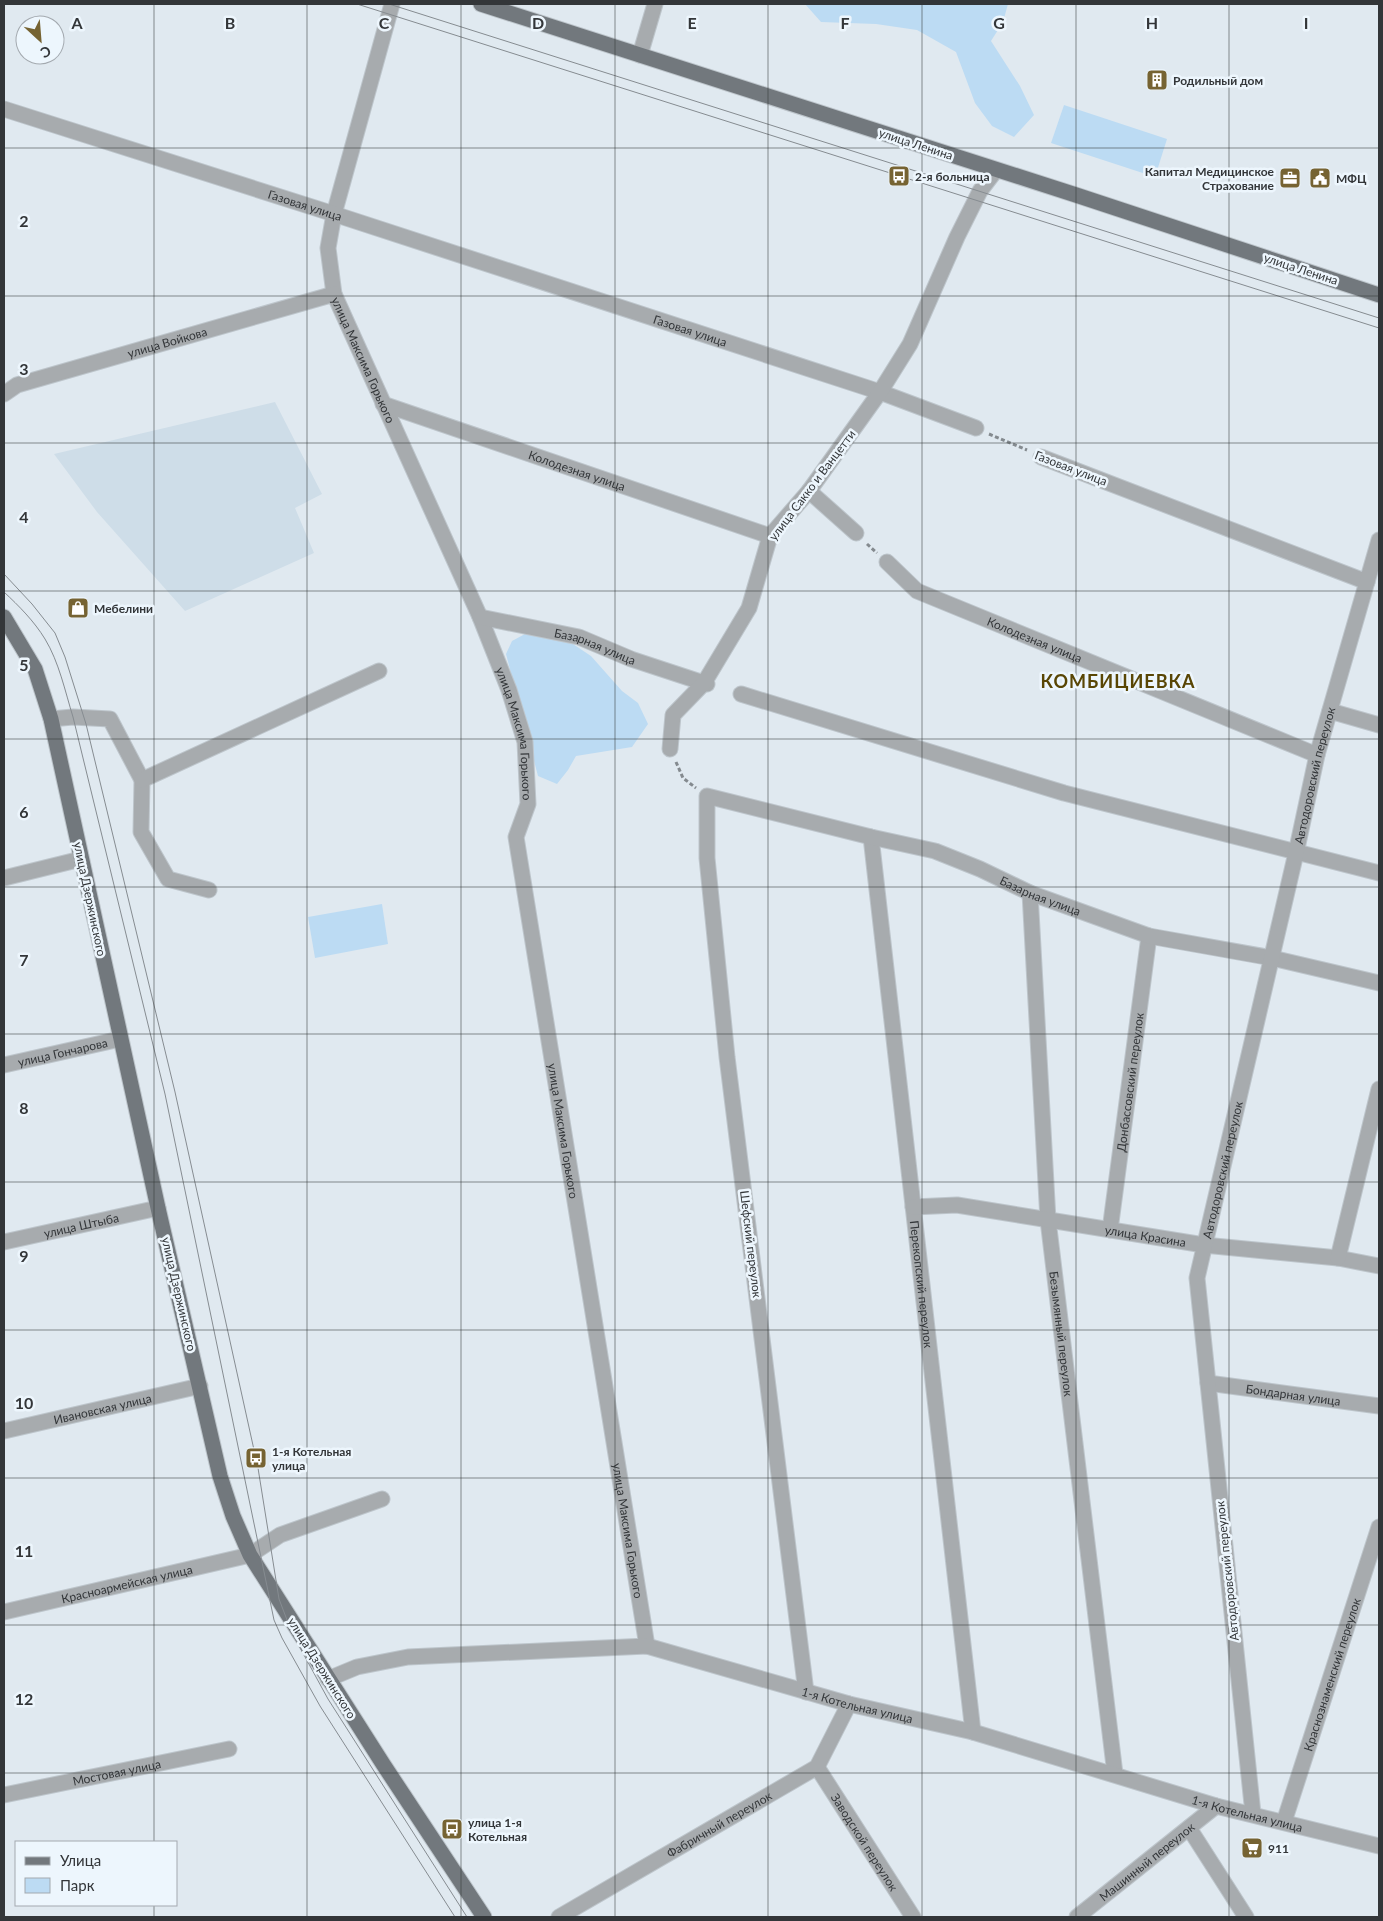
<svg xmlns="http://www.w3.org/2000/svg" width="1383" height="1921" font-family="Lato,sans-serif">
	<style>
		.built { fill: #cedde8 }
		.green { fill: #bcdbf3 }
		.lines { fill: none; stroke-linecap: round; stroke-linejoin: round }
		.minor-casing { stroke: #bdc5cb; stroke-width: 17 }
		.major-casing { stroke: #bdc5cb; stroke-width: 17 }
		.path { stroke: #848a8f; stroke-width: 3; stroke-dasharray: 4 2.5; stroke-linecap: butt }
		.minor { stroke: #a7abae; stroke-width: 15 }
		.major { stroke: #72787d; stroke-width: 15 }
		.tram { stroke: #868c91; stroke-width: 1 }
		.grid { fill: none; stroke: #333639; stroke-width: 1; stroke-opacity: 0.55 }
		.labels { text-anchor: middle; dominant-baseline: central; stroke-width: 5; stroke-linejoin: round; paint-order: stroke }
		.poi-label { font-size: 12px; font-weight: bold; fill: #333639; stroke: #edf6fd; text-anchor: start }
		.street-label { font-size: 12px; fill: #333639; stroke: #edf6fd }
		.district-label { font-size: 18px; font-weight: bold; letter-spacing: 1px; fill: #594605; stroke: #edf6fd }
		.grid-label { font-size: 16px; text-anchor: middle; font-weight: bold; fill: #333639; stroke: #edf6fd; stroke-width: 5; stroke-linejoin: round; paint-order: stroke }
	</style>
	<rect width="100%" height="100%" fill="#e0e9f0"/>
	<path class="built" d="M275,402L322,494L295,508L314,553L185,611L97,512L54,454Z"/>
	<g class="green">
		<path d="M805,4H1008L1003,22L991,41L1020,86L1034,115L1014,137L992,126L975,103L956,52L917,30L876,24L821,22Z"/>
		<path d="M1064,105L1167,139L1155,177L1051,143Z"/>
		<path d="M525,634L573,644L591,656L622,691L638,703L648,724L632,747L576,756L568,770L557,784L538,776L506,654L512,641Z"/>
		<path d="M382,904L388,944L315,958L308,917Z"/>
	</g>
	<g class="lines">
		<g class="minor-casing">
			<g id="minor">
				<path id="s1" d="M392,4L334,214L328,248L334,294L480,617L509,690L525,742L528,804L516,837L647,1646"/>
				<path d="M640,55L655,4"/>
				<path id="s2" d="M4,109L334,214L880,392L976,428"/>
				<path id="s3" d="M4,394L17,385L334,294"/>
				<path id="s4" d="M383,404L770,536"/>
				<path d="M1041,457L1367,582"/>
				<path d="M809,491L856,533"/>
				<path id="s5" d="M887,562L917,591L1317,755"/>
				<path id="s6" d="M480,617L579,637L631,659L707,684"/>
				<path d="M741,694L1064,793L1379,873"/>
				<path d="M1330,711L1379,725"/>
				<path d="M51,719L73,717L110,719L142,780L141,832L168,879L209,890"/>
				<path d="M670,749L673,715L704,683L749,608L770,536L809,491L880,392L910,344L957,237L980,191L996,170"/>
				<path d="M142,780L379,671"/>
				<path id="s7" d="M871,837L973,1732"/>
				<path d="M4,878L81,859"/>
				<path id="s8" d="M1030,893L1048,1220L1115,1774"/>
				<path id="s9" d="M4,1065L120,1039"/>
				<path id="s10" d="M913,1207L957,1205L1204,1245L1338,1258L1379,1266"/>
				<path id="s11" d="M1110,1230L1149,936"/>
				<path id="s12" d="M4,1242L158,1208"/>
				<path d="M1338,1258L1379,1089"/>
				<path id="s13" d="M1208,1383L1379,1406"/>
				<path id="s14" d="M4,1431L200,1386"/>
				<path id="s15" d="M4,1612L250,1555L280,1535L382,1499"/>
				<path id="s16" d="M328,1679L357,1667L408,1657L647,1646L849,1704L973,1732L1216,1806L1379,1846"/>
				<path id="s17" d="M806,1692L727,1057L707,858V796L871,837L935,851L980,869L1030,893L1149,936L1272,958L1379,983"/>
				<path id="s18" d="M817,1767L913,1917"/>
				<path id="s19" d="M4,1795L229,1749"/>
				<path id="s20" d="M1253,1814L1197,1278L1296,853L1317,755L1379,540"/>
				<path id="s21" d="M1284,1822L1379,1527"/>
				<path d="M1189,1828L1246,1917"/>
				<path id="s22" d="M559,1917L817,1767L849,1704"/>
				<path id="s23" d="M1077,1917L1216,1806"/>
			</g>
		</g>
		<g class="major-casing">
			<g id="major">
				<path d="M481,4L1076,195L1379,295"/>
				<path d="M4,617L35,669L51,719L158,1208L220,1476L233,1516L250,1555L383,1764L484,1917"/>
			</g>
		</g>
		<g class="path">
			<path d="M989,434L1027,450"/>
			<path d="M867,544L877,553"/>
			<path d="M676,762L683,778L696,788"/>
		</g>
		<use href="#minor" class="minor"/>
		<use href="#major" class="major"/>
		<g class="tram">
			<path d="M357,4L1379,328"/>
			<path d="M389,4L1379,318"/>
			<path d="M4,574L32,604L55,633L65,657L86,724L175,1092L258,1468L279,1599L292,1633L328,1699L467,1917"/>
			<path d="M4,592C19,606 34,621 45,639C59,662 65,691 73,717L165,1094L274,1620L282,1638L320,1706L455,1917"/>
		</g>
	</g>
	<path class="grid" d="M154,4V1842M307,4V1917M461,4V1917M615,4V1917M768,4V1917M922,4V1917M1076,4V1917M1229,4V1917M4,148H1379M4,296H1379M4,443H1379M4,591H1379M4,739H1379M4,887H1379M4,1034H1379M4,1182H1379M4,1330H1379M4,1478H1379M4,1625H1379M4,1773H1379M154,1905V1917"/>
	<defs>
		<g id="building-square" transform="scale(1.125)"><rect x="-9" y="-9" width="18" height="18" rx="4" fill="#766332" stroke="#edf6fd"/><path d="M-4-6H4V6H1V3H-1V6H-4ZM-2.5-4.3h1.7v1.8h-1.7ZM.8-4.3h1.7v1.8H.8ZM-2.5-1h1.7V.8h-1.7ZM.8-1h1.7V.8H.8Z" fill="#fff"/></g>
		<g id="bus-square" transform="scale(1.125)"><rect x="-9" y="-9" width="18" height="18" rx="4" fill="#766332" stroke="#edf6fd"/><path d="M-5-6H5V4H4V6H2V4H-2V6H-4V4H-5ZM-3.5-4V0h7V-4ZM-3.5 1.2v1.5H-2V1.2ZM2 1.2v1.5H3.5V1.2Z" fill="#fff"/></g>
		<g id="office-square" transform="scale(1.125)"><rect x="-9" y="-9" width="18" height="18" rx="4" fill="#766332" stroke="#edf6fd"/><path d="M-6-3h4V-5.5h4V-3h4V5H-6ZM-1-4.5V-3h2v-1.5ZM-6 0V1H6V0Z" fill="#fff"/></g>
		<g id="civic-square" transform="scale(1.125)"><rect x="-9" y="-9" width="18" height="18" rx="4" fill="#766332" stroke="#edf6fd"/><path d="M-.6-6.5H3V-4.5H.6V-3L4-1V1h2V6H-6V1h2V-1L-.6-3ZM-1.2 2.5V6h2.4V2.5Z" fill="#fff"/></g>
		<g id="shop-square" transform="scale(1.125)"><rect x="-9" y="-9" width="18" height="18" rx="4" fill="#766332" stroke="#edf6fd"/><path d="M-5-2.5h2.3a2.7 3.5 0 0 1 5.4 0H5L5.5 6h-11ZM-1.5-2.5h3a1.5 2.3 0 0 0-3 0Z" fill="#fff"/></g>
		<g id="supermarket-square" transform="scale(1.125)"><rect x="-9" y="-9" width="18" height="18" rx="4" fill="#766332" stroke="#edf6fd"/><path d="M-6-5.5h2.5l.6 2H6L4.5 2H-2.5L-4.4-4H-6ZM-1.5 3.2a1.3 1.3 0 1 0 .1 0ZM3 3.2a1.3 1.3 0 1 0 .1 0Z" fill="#fff"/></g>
	</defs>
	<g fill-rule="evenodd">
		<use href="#building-square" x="1157" y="80"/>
		<use href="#bus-square" x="899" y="176"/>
		<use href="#office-square" x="1290" y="178"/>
		<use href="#civic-square" x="1320" y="178"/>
		<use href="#shop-square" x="78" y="608"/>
		<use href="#bus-square" x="256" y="1458"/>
		<use href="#bus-square" x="452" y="1829"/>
		<use href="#supermarket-square" x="1252" y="1848"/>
	</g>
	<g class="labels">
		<g class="poi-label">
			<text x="1173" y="80">Родильный дом</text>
			<text x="1274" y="171" text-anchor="end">Капитал Медицинское<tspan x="1274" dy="14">Страхование</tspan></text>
			<text x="915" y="176">2-я больница</text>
			<text x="1336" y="178">МФЦ</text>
			<text x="94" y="608">Мебелини</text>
			<text x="272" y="1451">1-я Котельная<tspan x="272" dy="14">улица</tspan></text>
			<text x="468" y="1822">улица 1-я<tspan x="468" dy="14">Котельная</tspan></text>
			<text x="1268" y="1848">911</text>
		</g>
		<g class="street-label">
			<text transform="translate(916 144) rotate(18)">улица Ленина</text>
			<text stroke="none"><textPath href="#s2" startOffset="316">Газовая улица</textPath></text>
			<text transform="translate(1301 269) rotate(18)">улица Ленина</text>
			<text stroke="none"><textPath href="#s2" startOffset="721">Газовая улица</textPath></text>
			<text stroke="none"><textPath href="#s3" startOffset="172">улица Войкова</textPath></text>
			<text stroke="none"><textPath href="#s1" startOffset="371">улица Максима Горького</textPath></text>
			<text transform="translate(1071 468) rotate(21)">Газовая улица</text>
			<text stroke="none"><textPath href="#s4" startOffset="205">Колодезная улица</textPath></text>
			<text transform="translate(812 485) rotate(-53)">улица Сакко и Ванцетти</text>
			<text stroke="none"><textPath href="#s5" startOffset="169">Колодезная улица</textPath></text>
			<text stroke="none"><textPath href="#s6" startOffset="119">Базарная улица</textPath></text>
			<text stroke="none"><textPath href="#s1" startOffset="776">улица Максима Горького</textPath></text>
			<text stroke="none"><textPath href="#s20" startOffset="1055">Автодоровский переулок</textPath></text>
			<text stroke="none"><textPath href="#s17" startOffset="1251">Базарная улица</textPath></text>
			<text transform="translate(90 899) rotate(78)">улица Дзержинского</text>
			<text stroke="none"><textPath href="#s9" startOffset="60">улица Гончарова</textPath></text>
			<text stroke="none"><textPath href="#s11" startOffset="149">Донбассовский переулок</textPath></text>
			<text stroke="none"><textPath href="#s1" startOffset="1181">улица Максима Горького</textPath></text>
			<text stroke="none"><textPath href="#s20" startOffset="650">Автодоровский переулок</textPath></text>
			<text stroke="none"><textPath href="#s12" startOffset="79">улица Штыба</textPath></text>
			<text stroke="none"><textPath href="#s10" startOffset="235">улица Красина</textPath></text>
			<text transform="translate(751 1244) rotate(83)">Шефский переулок</text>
			<text stroke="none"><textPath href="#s7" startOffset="450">Перекопский переулок</textPath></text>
			<text transform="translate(179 1294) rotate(77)">улица Дзержинского</text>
			<text stroke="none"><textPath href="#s8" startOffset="442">Безымянный переулок</textPath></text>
			<text stroke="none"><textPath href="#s13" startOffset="86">Бондарная улица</textPath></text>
			<text stroke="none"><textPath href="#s14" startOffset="101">Ивановская улица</textPath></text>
			<text stroke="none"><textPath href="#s1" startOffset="1586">улица Максима Горького</textPath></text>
			<text transform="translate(1227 1571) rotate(-96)">Автодоровский переулок</text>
			<text stroke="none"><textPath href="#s15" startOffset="126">Красноармейская улица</textPath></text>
			<text transform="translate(322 1668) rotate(58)">улица Дзержинского</text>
			<text stroke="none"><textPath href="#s21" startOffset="155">Краснознаменский переулок</textPath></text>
			<text stroke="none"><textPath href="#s16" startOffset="541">1-я Котельная улица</textPath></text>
			<text stroke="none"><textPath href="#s19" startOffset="115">Мостовая улица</textPath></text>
			<text stroke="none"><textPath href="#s16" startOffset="946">1-я Котельная улица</textPath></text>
			<text stroke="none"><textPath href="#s22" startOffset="185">Фабричный переулок</textPath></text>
			<text stroke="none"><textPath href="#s18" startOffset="89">Заводской переулок</textPath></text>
			<text stroke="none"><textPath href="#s23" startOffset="89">Машинный переулок</textPath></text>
		</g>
		<g class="district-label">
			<text x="1118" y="681">КОМБИЦИЕВКА</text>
		</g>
	</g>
	<g class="grid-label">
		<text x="77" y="29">A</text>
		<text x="230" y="29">B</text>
		<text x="384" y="29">C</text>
		<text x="538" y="29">D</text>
		<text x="692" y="29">E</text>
		<text x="845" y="29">F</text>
		<text x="999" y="29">G</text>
		<text x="1152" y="29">H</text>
		<text x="1306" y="29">I</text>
		<text x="24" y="227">2</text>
		<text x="24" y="375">3</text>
		<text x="24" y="523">4</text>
		<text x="24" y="671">5</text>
		<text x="24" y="818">6</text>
		<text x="24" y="966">7</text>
		<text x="24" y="1114">8</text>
		<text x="24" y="1262">9</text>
		<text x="24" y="1409">10</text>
		<text x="24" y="1557">11</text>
		<text x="24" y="1705">12</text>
	</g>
	<rect width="1383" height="1921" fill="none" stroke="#333639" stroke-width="10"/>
	<rect x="15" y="1841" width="162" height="65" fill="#edf6fd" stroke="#a3a9af"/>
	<rect x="25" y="1857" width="25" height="8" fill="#72787d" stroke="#a3a9af"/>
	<text x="60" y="1866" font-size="15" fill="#333639">Улица</text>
	<rect x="25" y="1878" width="25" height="15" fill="#bcdbf3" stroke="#a3a9af"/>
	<text x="60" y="1891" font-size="15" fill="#333639">Парк</text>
	<g transform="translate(40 40) rotate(154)"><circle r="24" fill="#edf6fd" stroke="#a3a9af"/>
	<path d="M0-4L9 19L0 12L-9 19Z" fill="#766332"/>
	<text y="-8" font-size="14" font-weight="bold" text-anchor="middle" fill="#333639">С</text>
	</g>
</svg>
